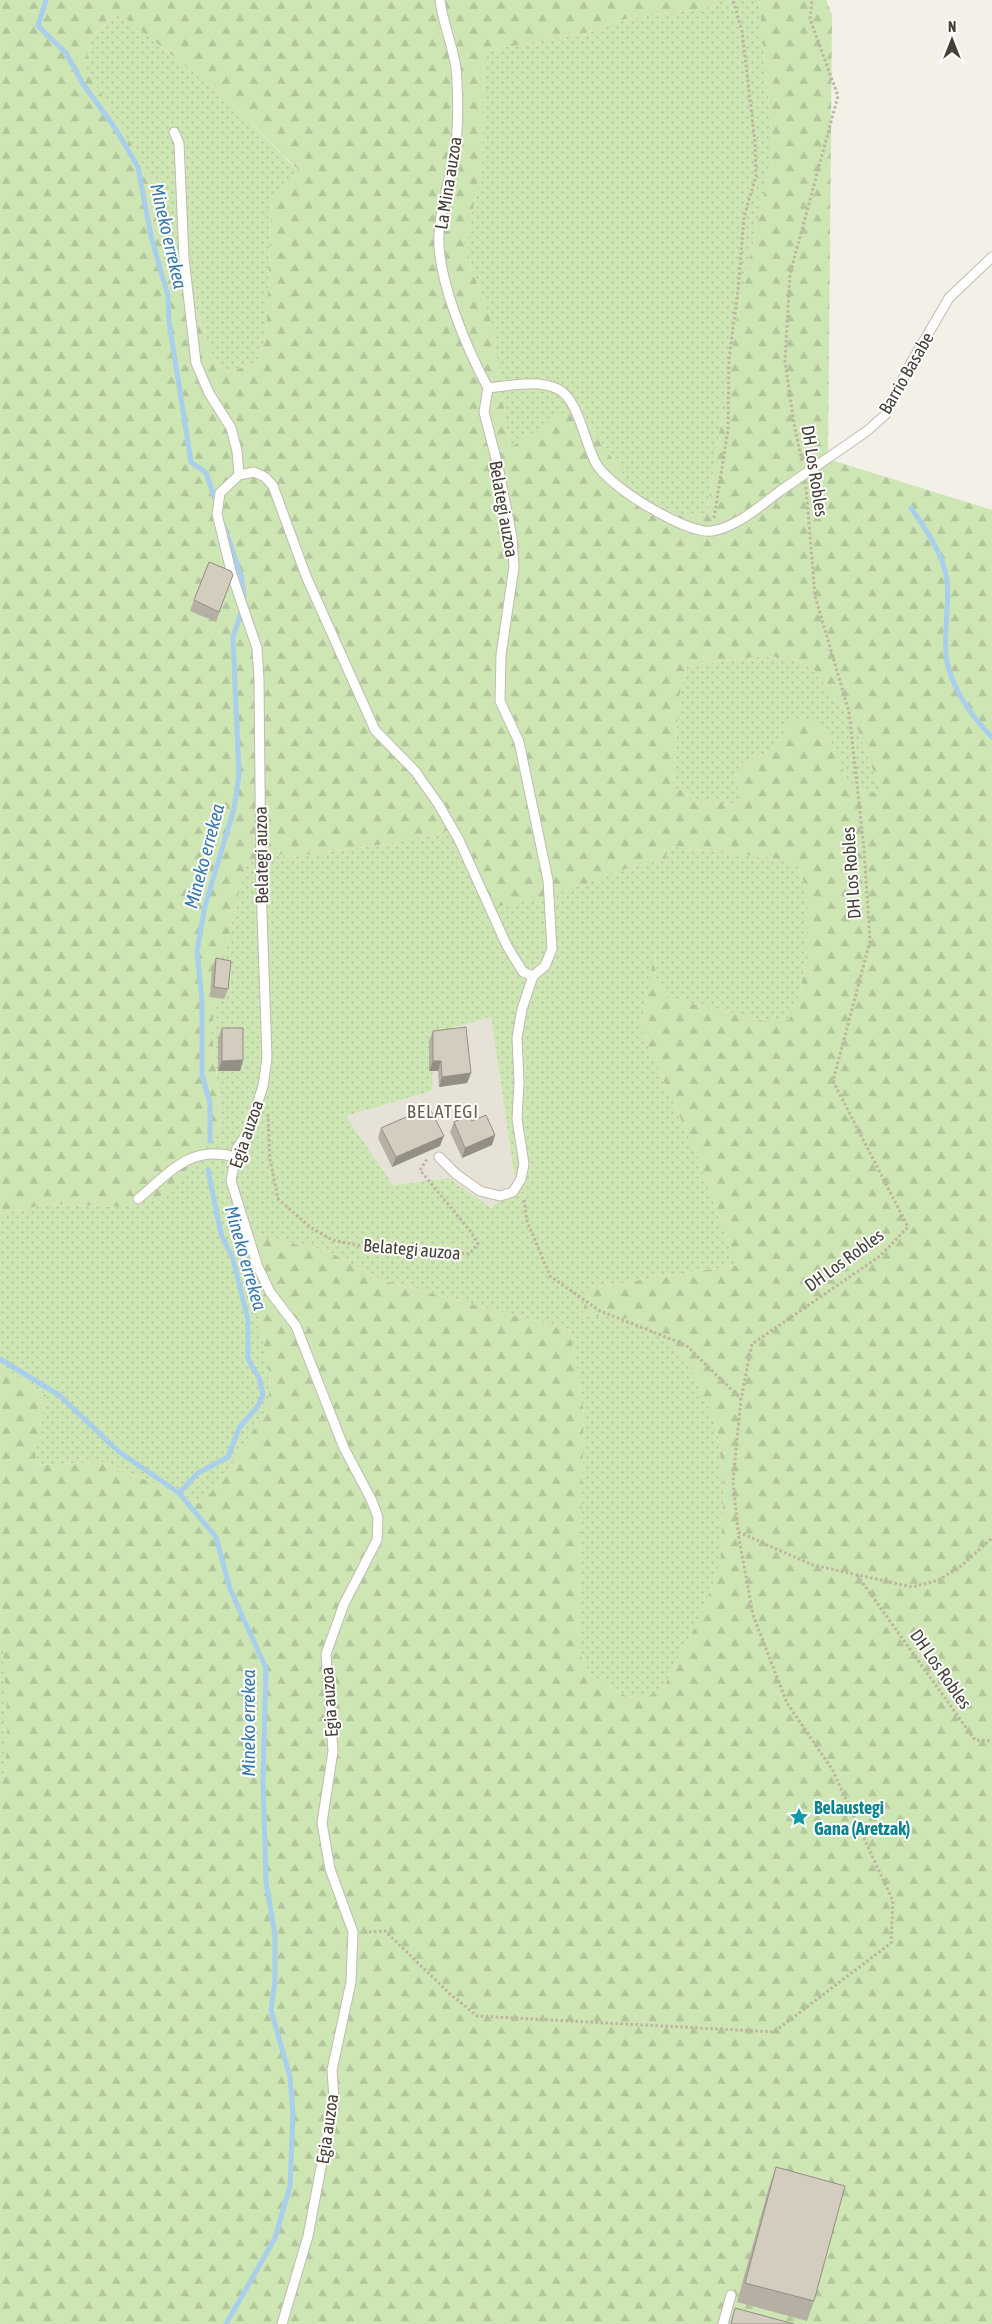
<svg xmlns="http://www.w3.org/2000/svg" width="992" height="2324" font-family="'Asap Condensed',sans-serif">
	<style>
		.residential { fill: #e7e2d7 }
		.grass { fill: url(#grass-dots); fill-rule: evenodd }
		.forest { fill: url(#forest-firs); fill-rule: evenodd }
		.lines { fill: none; stroke-linecap: round; stroke-linejoin: round }
		.stream { stroke: #a9cfec; stroke-width: 5 }
		.lane-casing { stroke: #c1bbae; stroke-width: 11 }
		.path { stroke: #bfb49e; stroke-width: 3; stroke-dasharray: 2.5 2.5; stroke-linecap: butt }
		.lane { stroke: #fff; stroke-width: 9 }
		.wall { fill: #b6afa3 }
		.shaded-wall { fill: #948f85 }
		.building { fill: #d4ccbe; stroke: #948f85 }
		.labels { text-anchor: middle; dominant-baseline: central; stroke-width: 4; stroke-linejoin: round; paint-order: stroke }
		.street-label { font-size: 18px; fill: #464137; stroke: #fff }
		.culture-label { font-size: 18px; font-weight: bold; fill: #0d838f; stroke: #fff; text-anchor: start }
		.water-label { font-size: 19px; font-style: italic; fill: #3778ac; stroke: #fff }
		.neighbourhood-label { font-size: 19px; letter-spacing: 1px; fill: #685f4f; stroke: #fff }
	</style>
	<defs>
		<pattern id="grass-dots" width="8" height="8" patternUnits="userSpaceOnUse" patternTransform="scale(1.25)"><rect width="8" height="8" fill="#cee5b4"/><path d="M2 2h.1M6 6h.1" fill="none" stroke="#b2c69b" stroke-width="1.8" stroke-linecap="round"/></pattern>
		<pattern id="forest-firs" width="22" height="20" patternUnits="userSpaceOnUse" patternTransform="scale(1.25)"><rect width="22" height="20" fill="#cee5b4"/><path d="M5 1l3.5 6h-7zM16 11l3.5 6h-7z" fill="#b2c69b"/></pattern>
	</defs>
	<rect width="100%" height="100%" fill="#f3f0e8"/>
	<path class="residential" d="M491,1017L516,1188L490,1208L449,1178L393,1185L346,1116L432,1091L434,1033Z"/>
	<g class="grass">
		<path d="M736,0H759L771,129V161L737,316L707,513L684,517L639,497L585,419L510,448L490,316L467,258L468,231L482,168L484,51L585,33L625,19L700,9Z"/>
		<path d="M119,13L231,102L298,171L272,198L266,338L253,364L229,372L212,358L203,324L85,67L92,36Z"/>
		<path d="M761,656L793,658L815,671L857,728L882,793L866,792L849,784L825,728L790,723L771,751L740,764L736,781L743,804L700,802L680,789L672,800L679,697L687,666Z"/>
		<path d="M453,830L627,868L666,859L668,846L773,858L797,865L807,889V950L800,994L789,1021H764L668,998L655,982L656,951L640,1028L695,1151L737,1265L590,1288L582,1315L634,1319L665,1334L695,1376L717,1429L724,1486L720,1564L703,1611L664,1687L645,1698L626,1696L590,1675L578,1650L584,1413L570,1330L381,1280L326,1250L251,1236L253,1288L270,1378L268,1406L226,1474L201,1504L104,1462L33,1465L46,1395L15,1376L0,1362V1214L48,1204L125,1207L222,1125L212,1034L216,991L246,863L283,854L284,858L385,844ZM491,1017L516,1187L491,1208L449,1178L393,1185L346,1116L432,1091L434,1033Z"/>
		<path d="M0,1606C4,1668 15,1733 0,1794Z"/>
	</g>
	<path class="forest" d="M0,0H736L700,9L625,19L585,33L484,51L482,168L468,231L467,258L490,316L510,448L567,410L585,419L639,497L684,517L707,513L737,316L771,161V129L759,0H826L832,15L828,459L992,510V2324H0V1794C15,1732 2,1669 0,1605C0,1524 0,1443 0,1362L15,1376L46,1395L34,1465L104,1462L201,1504L226,1474L268,1406L270,1378L253,1288L251,1236L326,1250L381,1280L570,1330L584,1413L578,1650L590,1675L626,1696L645,1698L664,1687L703,1611L720,1564L724,1486L717,1429L695,1376L665,1334L634,1319L582,1315L589,1288L737,1265L695,1151L640,1028L656,947L655,982L668,998L764,1021L789,1020L800,994L807,950V889L797,865L772,858L668,846L666,859L627,868L550,897L490,908L488,897L467,868L452,830L385,844L284,858L283,854L246,863L216,991L212,1034L222,1125L181,1177L156,1200L125,1207L48,1204L0,1214ZM119,13L231,102L298,170L272,198L266,338L253,364L229,372L212,358L203,324L180,274L155,184L85,67L92,36ZM761,656L793,658L815,671L857,728L882,793L866,792L849,784L825,728L804,718L790,723L771,751L740,764L736,781L742,804L700,802L680,789L672,799L679,697L687,666Z"/>
	<g class="lines">
		<g class="stream">
			<path d="M46,0L38,26L66,53L83,84L115,128L138,167L151,236L168,296L169,322L191,462L206,473L216,502"/>
			<path d="M911,508C926,530 944,554 947,581C950,607 942,636 947,662C953,690 972,717 992,737"/>
			<path d="M224,526L241,575L244,595"/>
			<path d="M210,1141V1103L202,1075V1000L197,951L205,906L234,809L239,774L233,637L242,610"/>
			<path d="M0,1359L59,1395L118,1451L179,1493L216,1537L230,1589L266,1668L263,1780L266,1882L275,1935V1981L271,2010L290,2077L293,2114L290,2186L275,2238L226,2324"/>
			<path d="M179,1493L198,1473L228,1457L239,1428L258,1406L263,1395L259,1378L248,1359V1320L233,1259L221,1234L208,1170"/>
		</g>
		<g class="lane-casing">
			<g id="lane">
				<path d="M440,0C443,27 457,54 457,82C458,102 458,124 456,143C452,174 441,202 439,233C436,277 467,349 488,388"/>
				<path d="M174,132L179,143L184,258L196,363L209,393L231,428L237,451L239,475"/>
				<path d="M488,388C510,386 537,379 558,389C579,399 585,446 597,465C610,487 687,535 712,531C737,527 760,506 780,491C809,471 838,451 867,431L885,415L911,363L949,298L992,257"/>
				<path d="M439,1157L456,1174L480,1191L500,1196L513,1192L521,1179L524,1164L517,1119L519,1082L517,1038L522,1009L533,976"/>
				<path d="M138,1199C169,1173 191,1144 235,1157"/>
				<path d="M282,2324L308,2236L334,2099L332,2070L351,1982L353,1932L330,1869L322,1823L333,1751L326,1654L344,1604L377,1540L378,1517L371,1499L344,1448L296,1326L270,1292L258,1267L231,1181L237,1148L248,1132L263,1086L267,1058L261,885L259,679L257,648L232,575L217,514L220,493L239,475L254,472L265,477L273,486L306,576L375,730L415,771L439,805L459,840L507,946L523,972L533,976L545,966L552,949L548,880L519,742L500,701L501,655L514,567L512,537L498,466L484,412L488,388"/>
				<path d="M723,2324L731,2295"/>
			</g>
		</g>
		<g class="path">
			<path d="M802,461L794,424L785,361L790,274L838,96L810,19L812,0"/>
			<path d="M806,487L815,596L849,712L864,849L870,941L833,1081L908,1227L880,1256L752,1344L741,1399L733,1481L738,1532L813,1565L912,1587L939,1580L961,1566L992,1538"/>
			<path d="M714,518L728,430L729,359L738,291L744,217L756,176L755,142L742,31L733,0"/>
			<path d="M268,1114L270,1159L278,1199L310,1227L332,1240L386,1251L428,1249L469,1254L478,1244L471,1232L420,1170L427,1159"/>
			<path d="M524,1200L527,1221L550,1276L600,1311L686,1345L741,1399"/>
			<path d="M857,1575L975,1740L992,1741"/>
			<path d="M364,1932L385,1931L449,1993L477,2016L774,2032L891,1943L893,1901L832,1769L787,1703L753,1615L738,1533"/>
		</g>
		<use href="#lane" class="lane"/>
	</g>
	<g class="wall">
		<path d="M233,575L216,622L190,611L194,600Z"/>
		<path d="M216,958L228,989L224,999L210,997L212,968Z"/>
		<path d="M222,1028L243,1060L240,1071H218V1038Z"/>
		<path d="M433,1031L471,1073L467,1083L439,1087L438,1071H429V1041Z"/>
		<path d="M472,1121L495,1135L492,1145L462,1158L450,1132L454,1122Z"/>
		<path d="M381,1128L440,1146L392,1167L378,1138Z"/>
		<path d="M776,2167L814,2301L807,2321L737,2302L769,2187Z"/>
	</g>
	<g class="shaded-wall">
		<path d="M243,1060L240,1071H218L222,1061Z"/>
		<path d="M433,1061H441L438,1071H429Z"/>
		<path d="M471,1073L467,1083L439,1087L442,1077Z"/>
		<path d="M495,1135L492,1145L462,1158L465,1148Z"/>
		<path d="M444,1136L440,1146L392,1167L396,1157Z"/>
	</g>
	<g class="building">
		<path d="M209,562L231,571L233,575L219,612L194,600Z"/>
		<path d="M216,958L231,961L228,989L214,987Z"/>
		<path d="M466,1027L471,1073L442,1077L441,1061H433V1031Z"/>
		<path d="M222,1028H243V1060L222,1061Z"/>
		<path d="M429,1107L444,1136L396,1157L381,1128Z"/>
		<path d="M468,1115L472,1121L486,1115L495,1135L465,1148L454,1122Z"/>
		<path d="M776,2167L845,2186L814,2301L745,2283Z"/>
		<path d="M735,2308L794,2324H731Z"/>
	</g>
	<defs>
		<g id="sight-bare" transform="scale(1.5)"><path d="M0-6L1.8-2.2L6-1.7L2.9 1.2L3.7 5.4L0 3.3L-3.7 5.4L-2.9 1.2L-6-1.7L-1.8-2.2Z" fill="#0f9aa8" stroke="#fff" stroke-width="2.5" paint-order="stroke"/></g>
	</defs>
	<g fill-rule="evenodd">
		<use href="#sight-bare" x="799" y="1817"/>
	</g>
	<g class="labels">
		<g class="street-label">
			<text transform="translate(448 183) rotate(-81)">La Mina auzoa</text>
			<text transform="translate(906 373) rotate(-60)">Barrio Basabe</text>
			<text transform="translate(815 471) rotate(81)">DH Los Robles</text>
			<text transform="translate(504 509) rotate(80)">Belategi auzoa</text>
			<text transform="translate(261 855) rotate(-91)">Belategi auzoa</text>
			<text transform="translate(851 873) rotate(-94)">DH Los Robles</text>
			<text transform="translate(246 1134) rotate(-71)">Egia auzoa</text>
			<text transform="translate(412 1249) rotate(5)">Belategi auzoa</text>
			<text transform="translate(844 1260) rotate(-36)">DH Los Robles</text>
			<text transform="translate(941 1669) rotate(55)">DH Los Robles</text>
			<text transform="translate(329 1702) rotate(-94)">Egia auzoa</text>
			<text transform="translate(327 2129) rotate(-82)">Egia auzoa</text>
		</g>
		<g class="culture-label">
			<text x="814" y="1807">Belaustegi<tspan x="814" dy="21">Gana (Aretzak)</tspan></text>
		</g>
		<g class="water-label">
			<text transform="translate(169 236) rotate(77)">Mineko errekea</text>
			<text transform="translate(204 856) rotate(-75)">Mineko errekea</text>
			<text transform="translate(246 1258) rotate(74)">Mineko errekea</text>
			<text transform="translate(248 1723) rotate(-90)">Mineko errekea</text>
		</g>
		<g class="neighbourhood-label">
			<text x="443" y="1111">BELATEGI</text>
		</g>
	</g>
	<g transform="translate(952 40)" stroke="#ffffff" stroke-width="4" paint-order="stroke">
	<path d="M0-4L9 19L0 12L-9 19Z" fill="#464137"/>
	<text y="-8" font-size="14" font-weight="bold" text-anchor="middle" fill="#464137">N</text>
	</g>
</svg>
